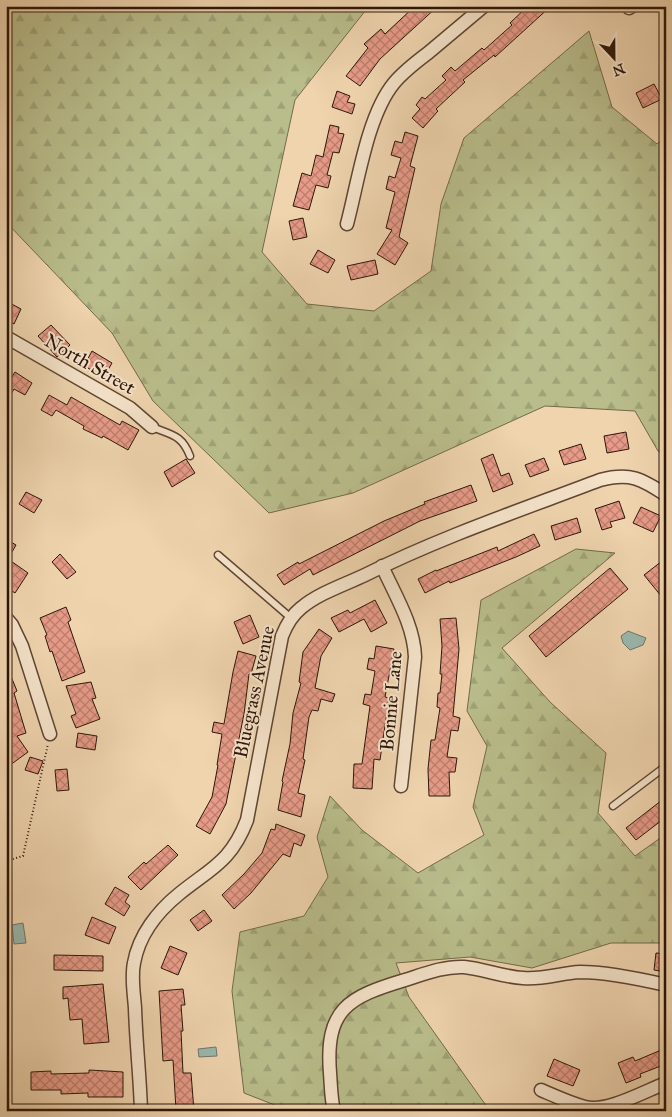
<svg xmlns="http://www.w3.org/2000/svg" width="672" height="1117" font-family="'IM FELL Great Primer',serif">
	<style>
		.forest { fill: url(#forest-firs); stroke: #736a4a }
		.water { fill: #9ab8ae; stroke: #6e776c }
		.building { fill: url(#building-cross-hatch); stroke: #2d160a }
		.lines { fill: none; stroke-linecap: round; stroke-linejoin: round }
		.service-casing { stroke: #5e4633; stroke-width: 9 }
		.minor-casing { stroke: #5e4633; stroke-width: 15 }
		.path { stroke: #2d160a; stroke-width: 2; stroke-dasharray: 1 2.5; stroke-linecap: butt }
		.service { stroke: #f5e3ca; stroke-width: 6 }
		.minor { stroke: #f5e3ca; stroke-width: 12 }
		.labels { text-anchor: middle; dominant-baseline: central; stroke-width: 4; stroke-linejoin: round; paint-order: stroke }
		.street-label { font-size: 19px; fill: #2d160a; stroke: #f5e3ca }
	</style>
	<defs>
		<pattern id="forest-firs" width="22" height="20" patternUnits="userSpaceOnUse" patternTransform="scale(1.25)"><rect width="22" height="20" fill="#b9bd8b"/><path d="M5 1l3.5 6h-7zM16 11l3.5 6h-7z" fill="#9fa277"/></pattern>
		<pattern id="building-cross-hatch" width="8" height="8" patternUnits="userSpaceOnUse" patternTransform="scale(1.25)"><rect width="8" height="8" fill="#e79b88"/><path d="M0 0l8 8M0 8l8-8" fill="none" stroke="#bc7d6d"/></pattern>
	</defs>
	<rect width="100%" height="100%" fill="#efd4ae"/>
	<filter id="stains"><feTurbulence type="fractalNoise" baseFrequency=".004" numOctaves="4"/><feColorMatrix values="0 0 0 0 .2 0 0 0 0 .09 0 0 0 0 .02 0 0 0 .5 -.17"/></filter>
	<radialGradient id="worn" r=".72"><stop offset=".6" stop-color="#630" stop-opacity="0"/><stop offset="1" stop-color="#630" stop-opacity=".3"/></radialGradient>
	<g class="forest">
		<path d="M6,6H369L295,100L262,252L307,304L374,311L431,271L441,204L464,138L589,31L612,107L657,144L666,136V455L658,451L635,411L545,406L353,493L269,513L153,401L112,333L6,222Z"/>
		<path d="M576,549L615,553L502,648L550,702L606,753L598,813L635,856L666,834V943H611L532,968L470,957L396,963L409,997L490,1111H290L244,1093L232,991L240,932L304,916L328,877L317,837L330,796L362,830L418,873L484,835L473,807L487,746L467,711L481,600Z"/>
	</g>
	<g class="water">
		<path d="M628,631L646,638L643,645L630,650L623,643L621,636Z"/>
		<path d="M23,923L26,943L14,944L12,925Z"/>
		<path d="M216,1047L217,1056L199,1057L198,1049Z"/>
	</g>
	<g class="building">
		<path d="M415,6H438L380,59L360,86L346,76L368,48L364,44L381,29L385,34Z"/>
		<path d="M528,6H551L495,57L494,55L463,80L465,82L436,109L438,111L423,128L412,118L420,109L416,105L422,97L425,99L446,80L442,76L451,67L455,71L482,48L484,50L512,25L510,23Z"/>
		<path d="M654,84L662,99L643,108L636,93Z"/>
		<path d="M337,91L350,96L347,102L355,104L352,114L332,107Z"/>
		<path d="M330,125L339,127L338,133L344,134L339,153L333,152L327,175L331,176L328,188L316,185L309,210L293,206L302,173L311,176L316,155L323,157Z"/>
		<path d="M405,132L418,136L410,166L415,168L399,237L408,243L395,265L377,254L392,230L386,228L395,192L386,189L389,176L395,178L401,158L391,155L395,141L402,143Z"/>
		<path d="M303,218L307,237L293,240L289,221Z"/>
		<path d="M318,250L335,260L328,273L310,264Z"/>
		<path d="M375,260L378,274L351,280L347,266Z"/>
		<path d="M6,301L21,309L14,324L6,320Z"/>
		<path d="M51,325L70,345L57,357L38,336Z"/>
		<path d="M92,351L112,363L104,377L84,366Z"/>
		<path d="M15,372L32,383L25,395L14,389L6,403V386Z"/>
		<path d="M49,395L67,405L71,397L120,425L122,421L139,430L128,450L103,436L102,438L83,429L84,426L56,410L52,416L41,410Z"/>
		<path d="M626,432L629,449L607,453L604,436Z"/>
		<path d="M581,444L586,459L564,465L559,451Z"/>
		<path d="M493,454L501,476L509,473L513,484L493,492L481,459Z"/>
		<path d="M544,458L549,470L530,477L525,465Z"/>
		<path d="M186,459L195,473L172,487L164,472Z"/>
		<path d="M471,485L477,501L420,521L313,575L310,569L284,585L277,575L298,562L299,564L384,521L425,504L424,502Z"/>
		<path d="M26,492L42,500L34,513L19,504Z"/>
		<path d="M619,501L625,518L610,522L612,527L602,530L595,509Z"/>
		<path d="M641,507L661,516L653,532L633,523Z"/>
		<path d="M577,518L581,532L555,540L551,526Z"/>
		<path d="M534,534L540,546L516,557L450,583L449,581L425,593L418,579L436,570V571L497,547L498,551Z"/>
		<path d="M6,539L16,545L8,559L28,573L15,593L6,587Z"/>
		<path d="M60,554L76,572L67,579L52,562Z"/>
		<path d="M666,558V602L644,575Z"/>
		<path d="M610,568L628,589L546,657L529,636Z"/>
		<path d="M375,600L387,623L371,632L364,619L339,632L331,618L348,610L350,613Z"/>
		<path d="M66,607L71,620L68,622L85,672L62,681L52,651L50,652L45,636L47,635L40,618Z"/>
		<path d="M250,615L259,637L243,644L234,622Z"/>
		<path d="M456,618L459,649L453,716L460,718L458,731L451,730L447,757L457,758L455,772H449L450,796H429L428,769L431,740H435L440,708L437,707L438,693H440L442,674H440L442,646L440,619Z"/>
		<path d="M319,629L332,638L321,656L315,688L335,694L332,702L321,699L318,711L312,710L309,717L303,759L305,760L298,793L305,795L301,817L278,810L283,782L282,781L290,744L293,713L301,683L299,682L303,652Z"/>
		<path d="M376,646L394,649L385,697L389,698L380,760L374,759L372,789L353,788L354,764H362L370,706L363,704L365,694L371,695L375,671L367,669L369,658L374,659Z"/>
		<path d="M238,651L256,656L251,674H249L244,714L226,804L210,834L196,826L212,797L218,765H217L222,734L212,732L214,722L224,724L233,672Z"/>
		<path d="M6,664L17,691L14,693L26,733L17,736L28,752L6,768V752L10,749L6,739Z"/>
		<path d="M91,682L96,698L92,699L100,719L76,728L71,716L76,714L66,686Z"/>
		<path d="M78,733L97,736L95,750L76,747Z"/>
		<path d="M30,757L43,761L38,774L25,770Z"/>
		<path d="M67,769L69,790L57,791L55,770Z"/>
		<path d="M666,797V817L636,840L626,828Z"/>
		<path d="M276,824L305,835L301,846L294,843L290,857L283,854L251,893L234,909L222,895L244,874L262,853L271,829L275,830Z"/>
		<path d="M168,845L178,855L141,890L128,877L144,862L146,864Z"/>
		<path d="M115,887L129,895L125,902L130,906L124,916L105,904Z"/>
		<path d="M204,910L212,921L198,931L190,920Z"/>
		<path d="M92,917L116,927L109,944L85,935Z"/>
		<path d="M170,946L187,953L178,975L161,968Z"/>
		<path d="M656,953L666,954V972L654,970Z"/>
		<path d="M54,955L103,956V971L54,970Z"/>
		<path d="M103,984L109,1042L84,1044L82,1019L70,1020L68,998L63,999V987Z"/>
		<path d="M183,989L185,1005H181L183,1031H181L183,1073H191L194,1111L176,1110L173,1060L163,1061L159,991Z"/>
		<path d="M666,1048V1064L640,1074L641,1077L626,1083L618,1063L633,1057L635,1061Z"/>
		<path d="M554,1059L580,1070L573,1086L547,1076Z"/>
		<path d="M89,1070L123,1072V1097H88V1093L61,1094V1090H31V1072L51,1071V1074L89,1073Z"/>
	</g>
	<g class="lines">
		<g class="service-casing">
			<g id="service">
				<path d="M152,427C172,435 182,435 190,456"/>
				<path d="M218,555L291,618"/>
				<path d="M613,806L666,766"/>
			</g>
		</g>
		<g class="minor-casing">
			<g id="minor">
				<path d="M629,8L632,6"/>
				<path d="M347,224C358,183 367,116 394,83C404,71 416,62 428,53C447,37 465,22 484,6"/>
				<path d="M6,337L130,408L152,427"/>
				<path d="M382,566C395,595 414,625 415,657L401,786"/>
				<path d="M6,618L12,625L22,646L50,734"/>
				<path d="M541,1090C555,1096 570,1103 585,1107C606,1113 645,1091 666,1083"/>
				<path d="M141,1111C140,1077 136,1042 135,1008C134,994 131,977 134,963C139,935 158,911 179,894C211,868 231,862 247,820L282,636C286,626 292,615 301,608C319,593 344,585 365,575C441,537 521,510 600,480C630,472 642,479 666,495"/>
				<path d="M334,1111C331,1099 331,1086 330,1073C325,1009 348,997 405,980C424,974 444,966 464,967C484,969 503,977 523,978C542,980 561,973 580,972C606,972 640,979 666,985"/>
			</g>
		</g>
		<path class="path" d="M6,861L23,856L48,744"/>
		<use href="#service" class="service"/>
		<use href="#minor" class="minor"/>
	</g>
	<g class="labels">
		<g class="street-label">
			<text transform="translate(90 364) rotate(30)">North Street</text>
			<text transform="translate(254 692) rotate(-78)">Bluegrass Avenue</text>
			<text transform="translate(391 701) rotate(-85)">Bonnie Lane</text>
		</g>
	</g>
	<rect width="672" height="1117" fill="none" stroke="#efd4ae" stroke-width="25"/>
	<rect x="8" y="8" width="657" height="1102" fill="none" stroke="#2d160a" stroke-width="2.5"/>
	<rect x="12" y="12" width="647" height="1092" fill="none" stroke="#2d160a"/>
	<g transform="translate(614 58) rotate(158)" stroke="#f5e3ca" stroke-width="4" paint-order="stroke">
	<path d="M0-4L9 19L0 12L-9 19Z" fill="#2d160a"/>
	<text y="-8" font-size="14" font-weight="bold" text-anchor="middle" fill="#2d160a">N</text>
	</g>
	<rect width="100%" height="100%" filter="url(#stains)"/>
	<rect width="100%" height="100%" fill="url(#worn)"/>
</svg>
